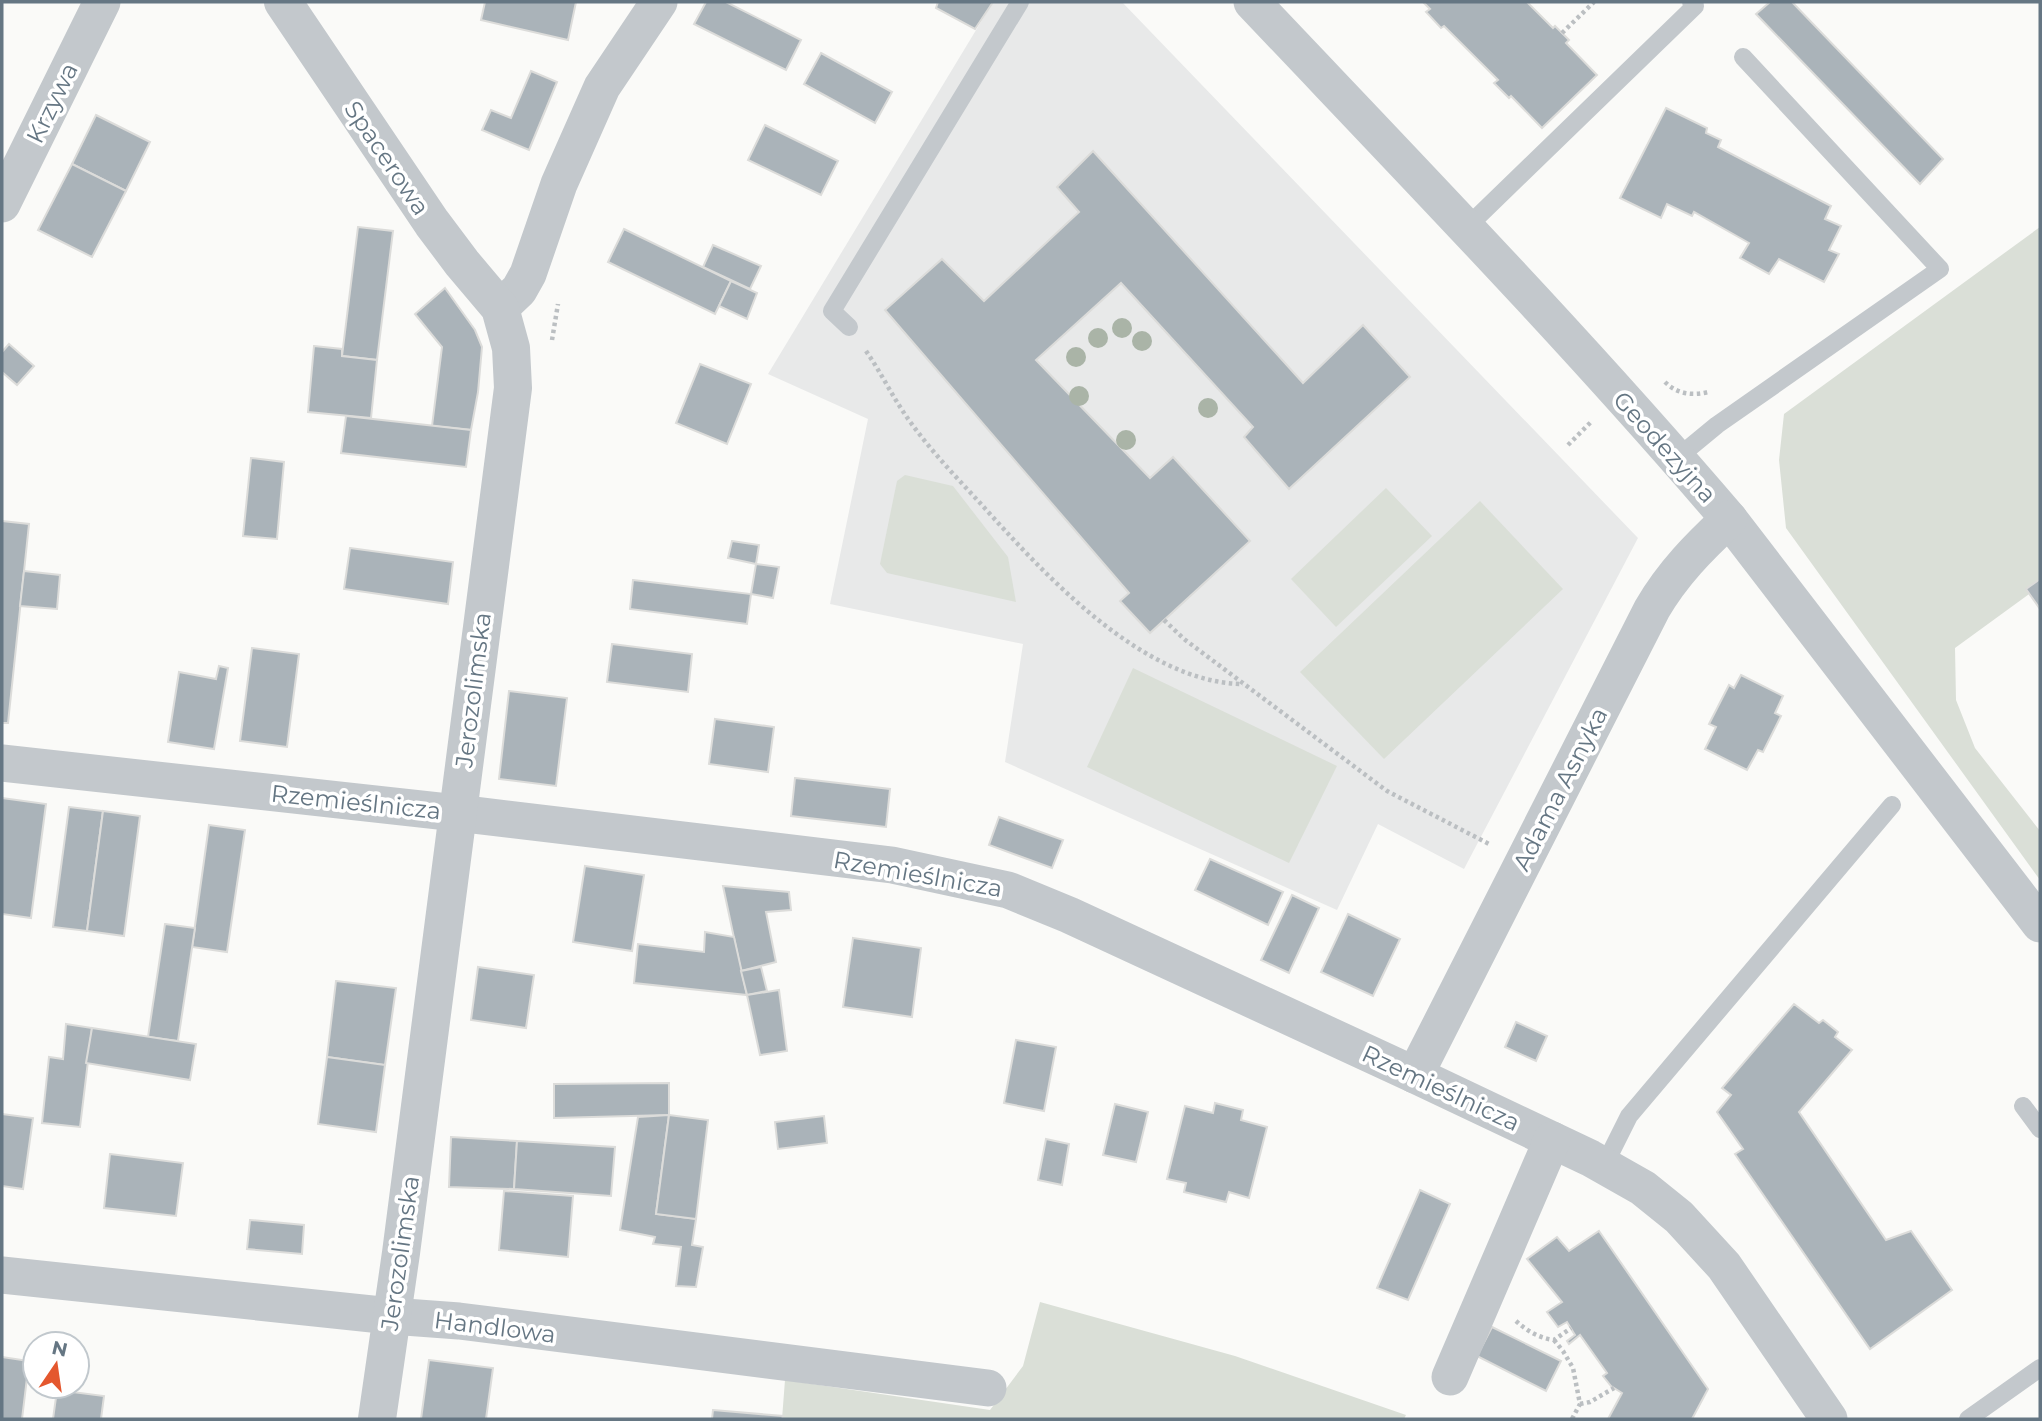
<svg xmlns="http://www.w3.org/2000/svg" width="2042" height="1421" font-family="Montserrat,sans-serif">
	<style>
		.built { fill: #e8e9e9 }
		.green { fill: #dadfd7 }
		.building { fill: #aab3b9; stroke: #dcdcda; stroke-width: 2 }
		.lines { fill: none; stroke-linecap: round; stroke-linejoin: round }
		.path { stroke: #bbbfc2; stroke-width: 4.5; stroke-dasharray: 3.5 3.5; stroke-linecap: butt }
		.service { stroke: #c3c8cc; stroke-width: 18 }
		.minor { stroke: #c3c8cc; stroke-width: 37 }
		.tertiary { stroke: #c3c8cc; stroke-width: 38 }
		.tree { fill: #aab4a7 }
		.labels { text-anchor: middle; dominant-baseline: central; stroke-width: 7; stroke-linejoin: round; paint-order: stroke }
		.street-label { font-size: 24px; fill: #657683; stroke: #fff }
	</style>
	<rect width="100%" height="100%" fill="#fafaf8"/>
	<path class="built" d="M993,2H1122L1638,538L1464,869L1378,824L1337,910L1005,762L1023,644L830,604L868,419L768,374Z"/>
	<g class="green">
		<path d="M2040,227V586L1955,648L1956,700L1975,748L2040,831V880L1786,528L1779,460L1784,414Z"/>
		<path d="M905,475L953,486L1008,557L1016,602L887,573L880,564L897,481Z"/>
		<path d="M1386,488L1432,536L1336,627L1291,579Z"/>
		<path d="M1480,501L1563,589L1384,759L1300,672Z"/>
		<path d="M1133,668L1337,766L1289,863L1087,767Z"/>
		<path d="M1040,1302L1235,1356L1406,1415L1404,1419H782L785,1380L990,1410L1023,1366Z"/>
	</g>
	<g class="building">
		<path d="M485,2H576L568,40L481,20Z"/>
		<path d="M706,2H726L801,40L786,70L694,24Z"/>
		<path d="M938,2H993L975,29L936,8Z"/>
		<path d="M1423,2H1527L1553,28L1555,26L1569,40L1566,43L1597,75L1542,128L1511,96L1509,98L1494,83L1498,80L1444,26L1441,28L1426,12L1430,9Z"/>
		<path d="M1770,2H1792L1943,159L1920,184L1756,14Z"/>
		<path d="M821,53L892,92L875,123L804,84Z"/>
		<path d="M531,71L557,82L529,150L482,130L491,110L511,118Z"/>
		<path d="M1666,108L1707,128L1706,133L1721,140L1718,147L1831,206L1825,219L1841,226L1829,250L1839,254L1824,282L1779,259L1769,274L1740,258L1749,243L1694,212L1692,216L1667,204L1661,218L1620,198Z"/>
		<path d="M96,115L150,142L126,191L72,164Z"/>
		<path d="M765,125L838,161L821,195L748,160Z"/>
		<path d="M1093,151L1303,383L1363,325L1410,377L1289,489L1244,437L1253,427L1121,283L1036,360L1150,478L1173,457L1250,541L1150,633L1120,601L1129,593L885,310L942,259L984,301L1079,212L1057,187Z"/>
		<path d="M72,164L126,191L92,257L38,230Z"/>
		<path d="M358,227L393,231L377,360L342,356Z"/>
		<path d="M624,229L731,281L715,314L608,262Z"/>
		<path d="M713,245L761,266L750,289L703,267Z"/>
		<path d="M731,281L757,293L747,319L719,306Z"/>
		<path d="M445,288L475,330L482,347L478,392L471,430L432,426L442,347L415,314Z"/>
		<path d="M9,344L34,366L17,385L2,372V352Z"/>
		<path d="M314,346L342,349V356L377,360L371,418L308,412Z"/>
		<path d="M700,364L751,384L727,444L676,423Z"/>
		<path d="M346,416L471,430L466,467L341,453Z"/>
		<path d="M251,458L284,462L277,539L243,536Z"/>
		<path d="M2,521L29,524L8,723H2Z"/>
		<path d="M732,541L759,545L756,564L728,558Z"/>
		<path d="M350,548L453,562L448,604L344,589Z"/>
		<path d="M756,564L779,567L773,598L751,594Z"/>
		<path d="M24,571L60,575L57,609L20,606Z"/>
		<path d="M2040,579V609L2026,589Z"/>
		<path d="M633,580L751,594L747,624L630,609Z"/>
		<path d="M612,644L692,654L688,692L607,682Z"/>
		<path d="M252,648L299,654L287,747L240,741Z"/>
		<path d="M219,666L228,668L214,749L168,742L179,672L216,679Z"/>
		<path d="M1741,675L1783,696L1775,713L1781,716L1763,752L1758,750L1747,770L1705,749L1716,727L1709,724L1729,685L1734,688Z"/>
		<path d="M509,691L567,698L556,786L499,779Z"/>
		<path d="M715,719L774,727L768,772L709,764Z"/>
		<path d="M795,778L890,789L886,827L791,816Z"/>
		<path d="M2,798L46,804L31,918L2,914Z"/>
		<path d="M69,807L103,811L87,931L53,927Z"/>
		<path d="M103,811L140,816L124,936L87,931Z"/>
		<path d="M999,817L1063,840L1052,868L989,845Z"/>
		<path d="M209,825L245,830L227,952L192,947Z"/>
		<path d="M1210,859L1283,892L1268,925L1195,890Z"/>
		<path d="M585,866L644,875L632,951L573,942Z"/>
		<path d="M723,886L789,892L791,910L766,912L776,962L741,971Z"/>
		<path d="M1292,895L1319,908L1289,973L1261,960Z"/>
		<path d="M1348,914L1400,939L1373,996L1321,972Z"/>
		<path d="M165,924L195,928L178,1041L148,1037Z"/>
		<path d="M705,932L734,937L747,995L634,983L638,944L704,952Z"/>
		<path d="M853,938L921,948L912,1017L843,1007Z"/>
		<path d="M478,967L534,975L526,1028L471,1020Z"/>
		<path d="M761,967L767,991L747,995L741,971Z"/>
		<path d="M336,981L396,988L385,1065L327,1057Z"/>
		<path d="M779,990L787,1051L760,1055L747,995Z"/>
		<path d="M1794,1004L1819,1023L1823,1020L1838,1032L1835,1037L1852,1050L1799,1112L1886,1240L1911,1231L1952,1290L1870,1349L1735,1154L1743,1149L1717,1112L1731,1095L1722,1088Z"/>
		<path d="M1516,1022L1547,1036L1536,1061L1505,1047Z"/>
		<path d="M66,1024L92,1028L80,1127L42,1123L49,1057L63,1059Z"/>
		<path d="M92,1028L196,1044L190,1080L86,1063Z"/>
		<path d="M1016,1040L1056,1047L1044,1111L1004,1103Z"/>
		<path d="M327,1057L385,1065L376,1132L318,1124Z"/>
		<path d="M669,1083V1115L554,1118V1084Z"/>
		<path d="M1215,1103L1243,1110L1241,1120L1267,1127L1249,1198L1229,1192L1226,1202L1184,1192L1186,1183L1167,1179L1185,1106L1213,1113Z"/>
		<path d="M1115,1104L1148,1112L1136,1162L1103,1155Z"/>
		<path d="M2,1114L33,1118L23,1189L2,1186Z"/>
		<path d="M669,1115L656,1214L696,1219L692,1245L703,1247L696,1287L676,1286L681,1247L653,1244L655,1237L620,1230L638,1117Z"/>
		<path d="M669,1115L708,1120L696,1219L656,1214Z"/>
		<path d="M824,1116L827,1143L778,1149L775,1122Z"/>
		<path d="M451,1137L517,1141L514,1189L449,1187Z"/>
		<path d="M1046,1139L1069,1144L1062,1185L1038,1180Z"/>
		<path d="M517,1141L615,1147L611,1196L514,1189Z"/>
		<path d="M110,1154L183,1163L176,1216L104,1208Z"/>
		<path d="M1420,1190L1450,1204L1408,1300L1377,1288Z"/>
		<path d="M504,1191L573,1196L568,1257L499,1250Z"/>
		<path d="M250,1220L304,1225L302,1254L247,1249Z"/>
		<path d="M1599,1231L1708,1389L1692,1419H1608L1622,1393L1611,1386L1603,1376L1607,1373L1580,1335L1569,1344L1567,1341L1575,1335L1567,1322L1558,1327L1547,1312L1562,1302L1527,1259L1557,1237L1569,1251Z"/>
		<path d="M1492,1327L1561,1361L1546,1391L1477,1356Z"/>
		<path d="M2,1357L29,1361L22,1419H2Z"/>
		<path d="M429,1360L493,1368L486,1419H421Z"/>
		<path d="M57,1390L104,1396L101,1419H53Z"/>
		<path d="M713,1410L783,1416L782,1419H712Z"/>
	</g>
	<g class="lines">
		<g class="path">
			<path d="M1562,33L1594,2"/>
			<path d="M552,340L558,304"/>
			<path d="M866,351C882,374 894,400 911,423C932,452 957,478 981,504C1044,574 1143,683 1243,684"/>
			<path d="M1665,382C1677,394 1692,396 1708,392"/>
			<path d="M1568,445L1592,421"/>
			<path d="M1164,620L1184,639L1387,791L1491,845"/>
			<path d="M1516,1321C1527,1331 1539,1338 1554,1340L1571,1328"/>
			<path d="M1554,1340L1563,1351L1573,1368L1580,1404L1572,1419"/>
			<path d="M1580,1404L1590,1402L1614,1388"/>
		</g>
		<g class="service">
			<path d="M1466,228L1695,6L1691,2"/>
			<path d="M849,327L832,311L1020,2"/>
			<path d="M1677,458L1717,425L1940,269L1743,57"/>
			<path d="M2023,1106L2040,1129"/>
			<path d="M1604,1166L1629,1116L1892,805"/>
			<path d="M1968,1419L2040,1368"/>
		</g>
		<g class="minor">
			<path d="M1252,2C1413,172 1577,341 1729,519L2040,924"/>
			<path d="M2,204L102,2"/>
			<path d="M500,308L519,290L528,274L559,184L602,87L659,2"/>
			<path d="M2,763L457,813L892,865L1008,890L1069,915L1415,1075L1590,1158L1643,1188L1679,1217L1724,1266L1829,1419"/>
			<path d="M1415,1075L1652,609C1673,573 1699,547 1729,519"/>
			<path d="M2,1275L391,1316L459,1321L988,1388"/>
			<path d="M1450,1377L1552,1140"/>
		</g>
		<path class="tertiary" d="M283,2L432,223L462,263L500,308L511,348L513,388L401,1253L377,1419"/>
	</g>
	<g class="tree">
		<circle cx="1122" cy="328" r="10"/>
		<circle cx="1098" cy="338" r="10"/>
		<circle cx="1142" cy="341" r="10"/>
		<circle cx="1076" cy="357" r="10"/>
		<circle cx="1079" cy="396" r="10"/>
		<circle cx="1208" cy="408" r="10"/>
		<circle cx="1126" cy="440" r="10"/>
	</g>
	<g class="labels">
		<g class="street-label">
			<text transform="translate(52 103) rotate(-64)">Krzywa</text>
			<text transform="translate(387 158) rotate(56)">Spacerowa</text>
			<text transform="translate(1665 447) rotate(48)">Geodezyjna</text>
			<text transform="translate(473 690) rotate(-83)">Jerozolimska</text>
			<text transform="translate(1560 789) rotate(-63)">Adama Asnyka</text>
			<text transform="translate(356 802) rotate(6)">Rzemieślnicza</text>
			<text transform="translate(918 874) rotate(10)">Rzemieślnicza</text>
			<text transform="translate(1441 1088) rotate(25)">Rzemieślnicza</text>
			<text transform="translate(400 1253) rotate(-82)">Jerozolimska</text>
			<text transform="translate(495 1327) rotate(7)">Handlowa</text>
		</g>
	</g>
	<rect width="2042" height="1421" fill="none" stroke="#657683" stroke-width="7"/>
	<g transform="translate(56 1365) rotate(13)"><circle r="33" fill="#ffffff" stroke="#c1c8cd" stroke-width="2"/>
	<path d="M0-5L12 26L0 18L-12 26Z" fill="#e4572e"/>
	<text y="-10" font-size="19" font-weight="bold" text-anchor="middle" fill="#657683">N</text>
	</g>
</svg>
